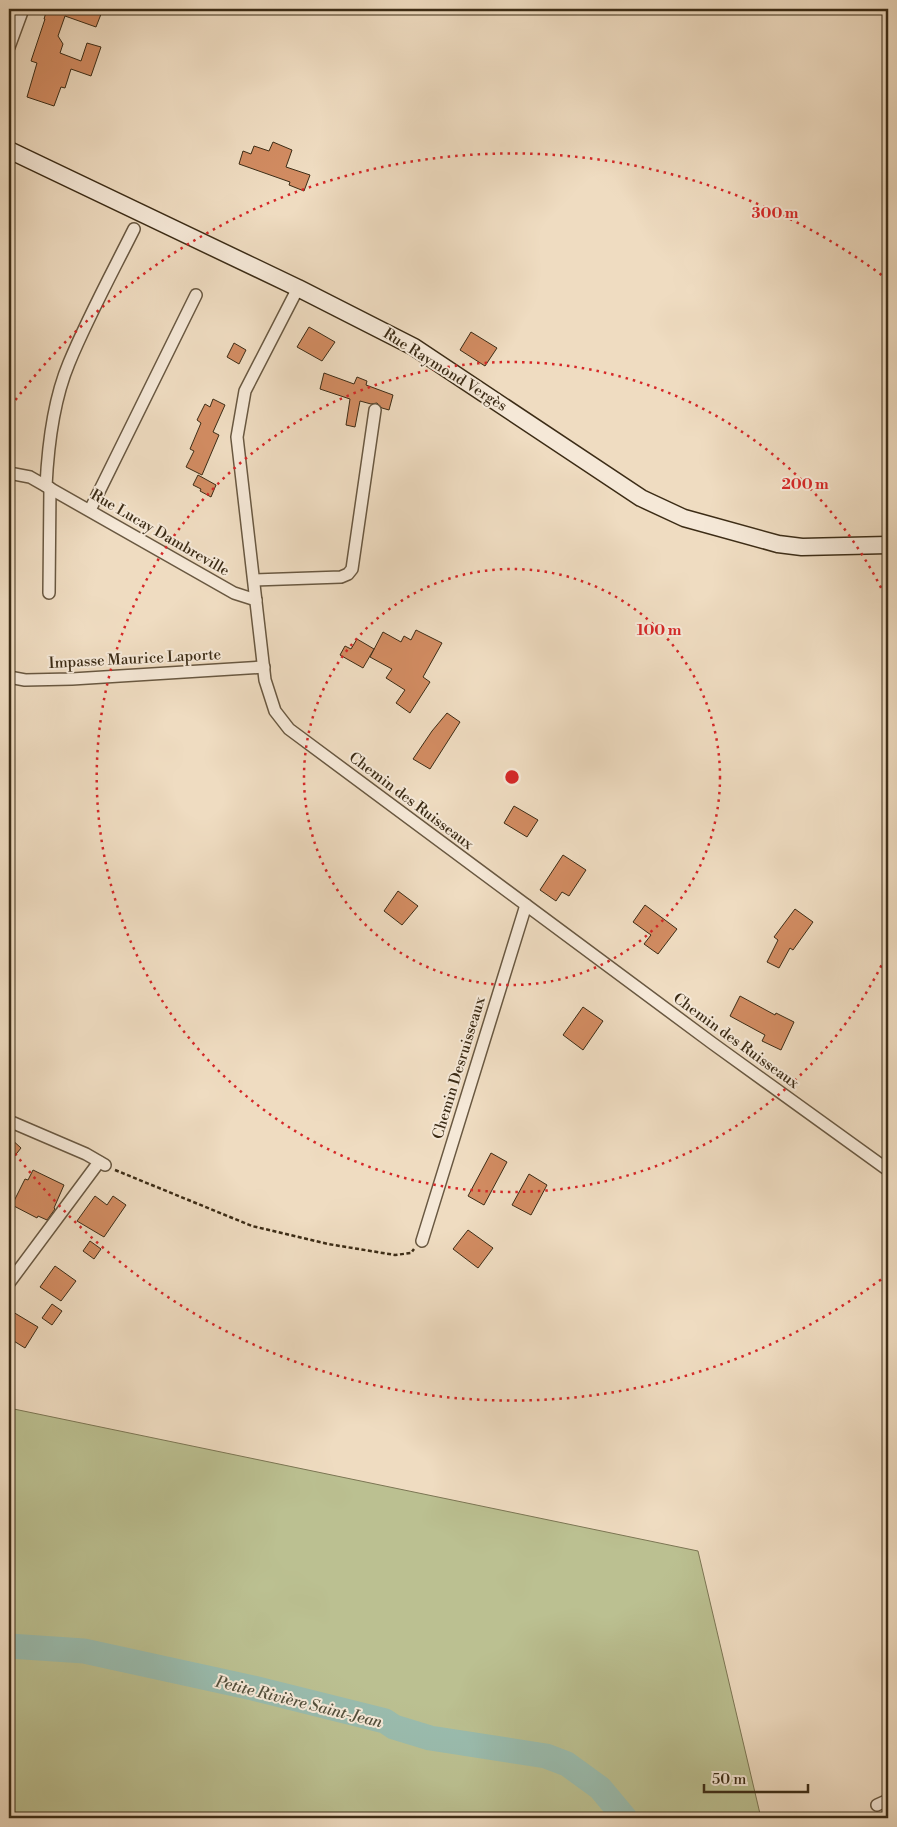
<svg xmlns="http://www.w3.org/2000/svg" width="897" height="1827" font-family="'Libre Bodoni',serif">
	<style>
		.green { fill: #bbc091; stroke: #7c7654 }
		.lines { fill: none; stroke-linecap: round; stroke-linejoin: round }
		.river { stroke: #9abcae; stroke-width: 25 }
		.building { fill: #d28c62; stroke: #3c2c16 }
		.street-casing { stroke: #695841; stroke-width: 14 }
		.secondary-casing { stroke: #3c2c16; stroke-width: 19 }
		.path { stroke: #3c2c16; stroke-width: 2.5; stroke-dasharray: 4 2.5; stroke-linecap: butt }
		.street { stroke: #f5e8d7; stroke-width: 11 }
		.secondary { stroke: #f5e8d7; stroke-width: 16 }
		.ring { fill: none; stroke: #d62828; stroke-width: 2.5; stroke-dasharray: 2.5 5 }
		.labels { text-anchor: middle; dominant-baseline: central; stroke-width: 4; stroke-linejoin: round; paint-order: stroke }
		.street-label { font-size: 15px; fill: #3c2c16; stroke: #f5e8d7 }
		.water-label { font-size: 16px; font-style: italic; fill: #54503c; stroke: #f5e8d7 }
		.centre { fill: #d62828; stroke: #f5e8d7; stroke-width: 2.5 }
		.ring-label { font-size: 15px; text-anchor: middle; font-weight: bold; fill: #d62828; stroke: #f5e8d7; stroke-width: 4; stroke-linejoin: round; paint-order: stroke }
	</style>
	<rect width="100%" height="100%" fill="#efdcc1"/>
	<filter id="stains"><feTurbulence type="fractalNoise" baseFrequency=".004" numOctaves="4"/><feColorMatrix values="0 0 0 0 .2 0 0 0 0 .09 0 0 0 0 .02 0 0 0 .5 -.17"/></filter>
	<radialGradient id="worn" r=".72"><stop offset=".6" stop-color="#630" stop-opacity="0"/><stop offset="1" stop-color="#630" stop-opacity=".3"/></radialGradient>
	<path class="green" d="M9,1408L698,1551L761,1818H9Z"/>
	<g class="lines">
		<path class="river" d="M9,1646L84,1651L253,1688L385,1721L394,1727L430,1738L546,1756L567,1764L600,1788L625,1818"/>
	</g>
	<g class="building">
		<path d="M47,9H103L96,27L65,16L58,36L63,44L60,53L81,61L87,43L101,47L91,76L71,69L65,88L61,87L54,106L27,97L37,63L31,61L45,19H44Z"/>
		<path d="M273,142L292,150L286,167L310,175L304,191L289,185L290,182L239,164L243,151L251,154L254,146L269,151Z"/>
		<path d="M309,327L335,342L322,361L297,347Z"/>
		<path d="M471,332L497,348L485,366L460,350Z"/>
		<path d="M234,343L246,350L239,364L227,357Z"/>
		<path d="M324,373L354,384L357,377L367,381L366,385L393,395L389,410L382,408L377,403L371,404L360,401L355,427L346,425L350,399L320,389Z"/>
		<path d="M213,399L225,405L213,432L219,435L202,475L186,467L194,451L190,449L201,423L197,420L205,404L210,407Z"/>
		<path d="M198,475L216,485L211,497L200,491L201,489L193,485Z"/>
		<path d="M416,630L442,643L423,677L430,682L410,713L396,703L405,690L386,678L392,669L370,657L383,632L401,642L404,636L411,640Z"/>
		<path d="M357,639L374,649L363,668L340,655L345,646L351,649Z"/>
		<path d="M447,713L460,722L430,769L413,759L432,731Z"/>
		<path d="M514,806L538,820L527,837L504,823Z"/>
		<path d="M563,855L586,870L569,896L562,892L556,901L540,890Z"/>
		<path d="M398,891L418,906L402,925L384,911Z"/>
		<path d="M645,905L677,929L658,954L644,944L651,935L633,922Z"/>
		<path d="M795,909L813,922L793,950L790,948L779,968L767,962L778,940L774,937Z"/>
		<path d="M740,996L775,1015L776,1013L794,1022L781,1050L762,1041L765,1035L730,1016Z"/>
		<path d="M583,1007L603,1021L583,1050L563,1035Z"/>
		<path d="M9,1137L21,1148L9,1163Z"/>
		<path d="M491,1153L507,1162L484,1205L468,1196Z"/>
		<path d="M33,1170L64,1185L54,1208L55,1209L47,1220L38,1216L37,1218L12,1205L25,1179L28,1180Z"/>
		<path d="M529,1174L547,1185L531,1215L512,1205Z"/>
		<path d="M95,1196L107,1205L113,1196L126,1205L104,1237L77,1221Z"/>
		<path d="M468,1230L493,1248L478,1268L453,1249Z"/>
		<path d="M90,1241L101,1249L94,1259L83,1251Z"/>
		<path d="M55,1266L76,1281L61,1301L40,1287Z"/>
		<path d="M52,1304L62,1311L52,1325L42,1318Z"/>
		<path d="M13,1312L38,1327L25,1348L9,1338V1319Z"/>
	</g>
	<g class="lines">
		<g class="street-casing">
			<g id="street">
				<path d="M9,47L23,9"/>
				<path d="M298,288L245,391L237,437L265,680L275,711L289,729L712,1043L888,1170"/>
				<path d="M9,473L30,477L234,593L256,600"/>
				<path d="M46,486C48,445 53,401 69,363C88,317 112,273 134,229"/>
				<path d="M90,510L196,295"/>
				<path d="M254,580L341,577L348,574L352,569L375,410"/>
				<path d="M49,593L50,488"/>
				<path d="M9,677L25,680L72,679L264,667"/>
				<path d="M9,1121L86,1154L105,1165"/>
				<path d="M422,1241L526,905"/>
				<path d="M9,1283L99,1162"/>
				<path d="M877,1805L888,1800"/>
			</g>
		</g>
		<g class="secondary-casing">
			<path id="secondary" d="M9,150L298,288L414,347L641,498L684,518L778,544L802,547L888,545"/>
		</g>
		<path class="path" d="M115,1170L252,1226L328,1244L395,1255L411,1253L414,1249"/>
		<use href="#street" class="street"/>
		<use href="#secondary" class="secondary"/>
	</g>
	<g class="ring">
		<circle cx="512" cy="777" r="208"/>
		<path d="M888 952A415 415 0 1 1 888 602"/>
		<path d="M887 1275A623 623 0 0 1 11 1148M11 406A623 623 0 0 1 887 279"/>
	</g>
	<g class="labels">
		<g class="street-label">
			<text transform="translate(445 370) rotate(32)">Rue Raymond Vergès</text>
			<text transform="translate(160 533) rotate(30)">Rue Lucay Dambreville</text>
			<text transform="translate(135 659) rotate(-3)">Impasse Maurice Laporte</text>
			<text transform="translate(411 801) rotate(37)">Chemin des Ruisseaux</text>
			<text transform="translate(736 1041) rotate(36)">Chemin des Ruisseaux</text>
			<text transform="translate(459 1068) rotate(-73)">Chemin Desruisseaux</text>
		</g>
		<g class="water-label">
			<text transform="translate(299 1702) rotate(14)">Petite Rivière Saint-Jean</text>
		</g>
	</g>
	<circle cx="512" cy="777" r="8" class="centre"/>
	<g class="ring-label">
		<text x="775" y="218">300 m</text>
		<text x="805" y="489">200 m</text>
		<text x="659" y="635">100 m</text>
	</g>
	<rect width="897" height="1827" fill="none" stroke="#efdcc1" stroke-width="30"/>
	<rect x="10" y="10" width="877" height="1807" fill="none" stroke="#3c2c16" stroke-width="2.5"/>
	<rect x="15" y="15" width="867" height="1797" fill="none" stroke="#3c2c16"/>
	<path d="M704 1784v8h104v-8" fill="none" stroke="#3c2c16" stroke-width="2.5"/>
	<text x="712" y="1784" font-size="15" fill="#3c2c16" stroke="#f5e8d7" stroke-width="4" paint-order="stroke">50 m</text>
	<rect width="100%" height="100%" filter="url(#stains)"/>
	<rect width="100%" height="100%" fill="url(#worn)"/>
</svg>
